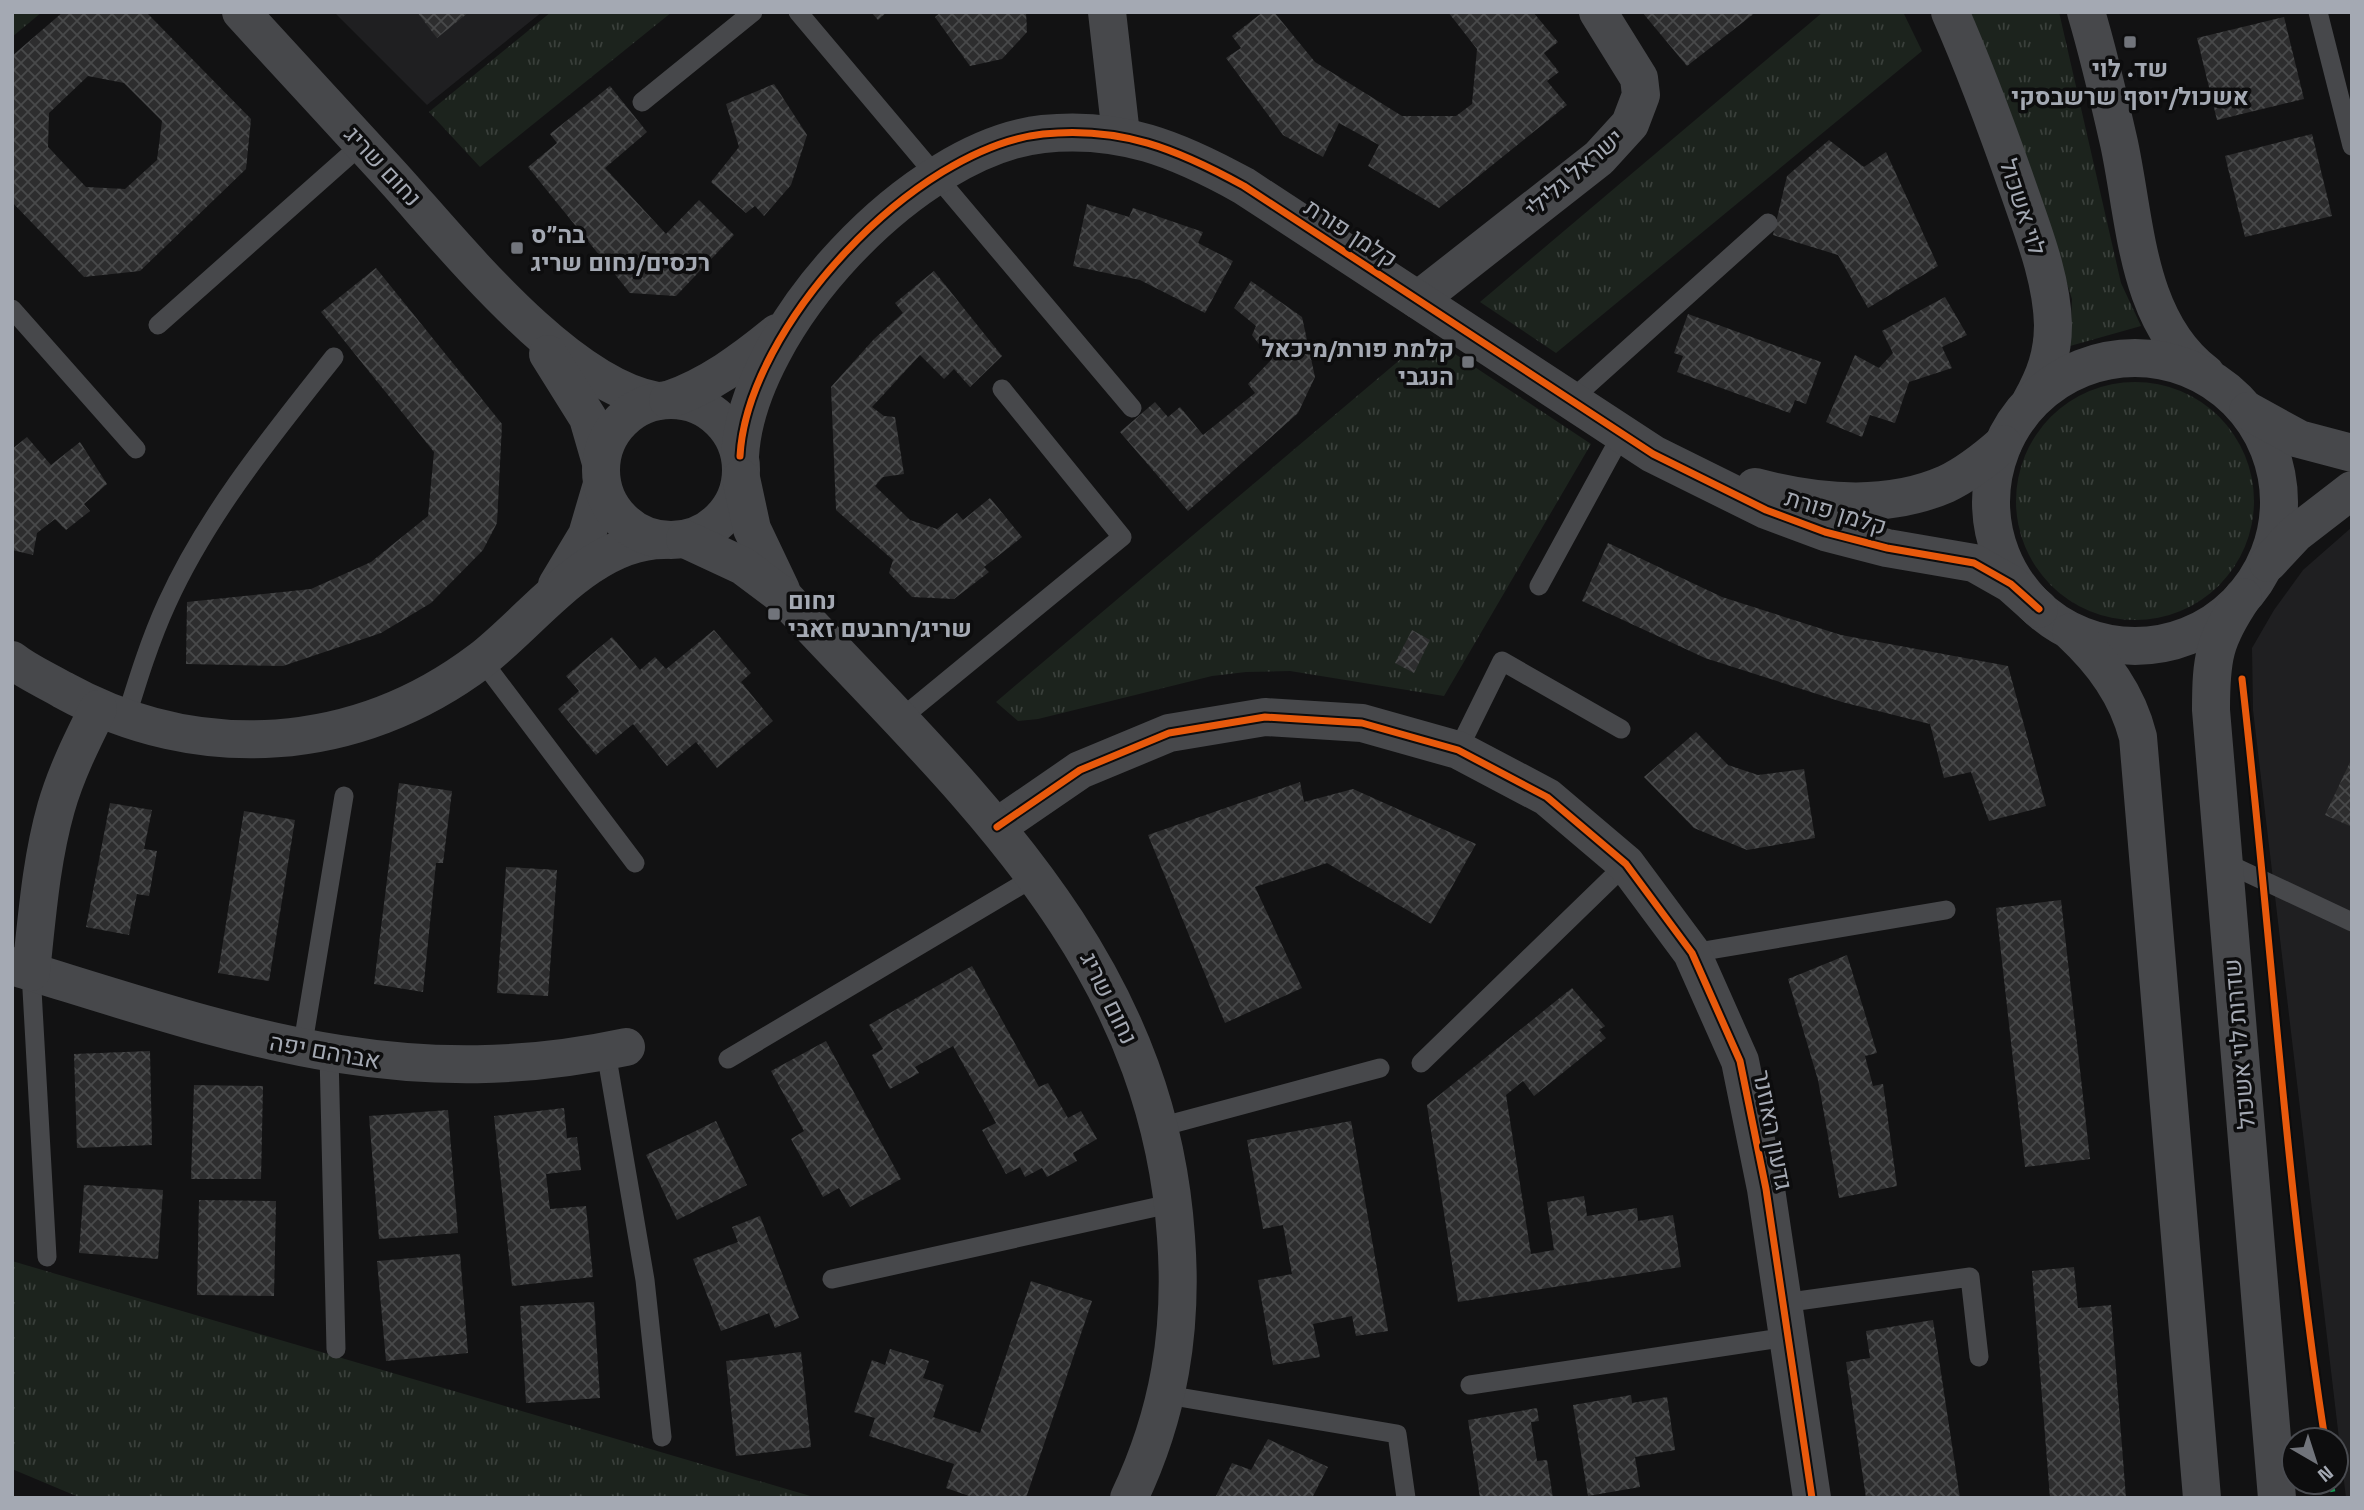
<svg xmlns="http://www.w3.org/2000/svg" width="2364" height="1510" font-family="'Space Grotesk',Heebo,sans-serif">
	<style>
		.built { fill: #1f1f21 }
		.park { fill: url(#park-tufts) }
		.building { fill: url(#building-cross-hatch); fill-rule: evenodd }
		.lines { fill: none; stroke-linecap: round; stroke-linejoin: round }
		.service { stroke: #47484b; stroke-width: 19 }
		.minor { stroke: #47484b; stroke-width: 38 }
		.tertiary { stroke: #47484b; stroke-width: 38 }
		.quiet { stroke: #139951; stroke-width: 5; stroke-dasharray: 10 5; stroke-linecap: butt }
		.cycleway-casing { stroke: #0d0d0e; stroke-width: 11 }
		.cycleway { stroke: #e8590c; stroke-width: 7 }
		.poi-dot { fill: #71747b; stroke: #0d0d0e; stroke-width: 2.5 }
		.labels { text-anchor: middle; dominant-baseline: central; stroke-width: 7; stroke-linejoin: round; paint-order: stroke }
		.poi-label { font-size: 24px; font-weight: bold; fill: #a4a9b3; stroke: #0d0d0e; text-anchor: start }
		.street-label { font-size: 24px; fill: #a4a9b3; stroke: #0d0d0e }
	</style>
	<defs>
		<pattern id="park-tufts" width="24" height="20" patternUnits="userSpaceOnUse" patternTransform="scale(1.75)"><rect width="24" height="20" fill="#1c231d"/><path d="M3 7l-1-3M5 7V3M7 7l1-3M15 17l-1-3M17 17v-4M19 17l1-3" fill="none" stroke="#3a403b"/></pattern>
		<pattern id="building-cross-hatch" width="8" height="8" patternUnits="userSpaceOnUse" patternTransform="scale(1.75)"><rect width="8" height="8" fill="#2d2d2e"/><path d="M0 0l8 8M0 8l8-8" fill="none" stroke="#48494a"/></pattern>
	</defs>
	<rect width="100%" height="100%" fill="#121213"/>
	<g class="built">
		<path d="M334,12H542L427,105Z"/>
		<path d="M2352,527V1498H2346L2253,710L2252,648L2274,610L2303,570Z"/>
	</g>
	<g class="park">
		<path d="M12,12H42L12,37Z"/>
		<path d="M551,12H672L480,167L429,112Z"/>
		<path d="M1823,12H1903L1922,51L1556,353L1480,302Z"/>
		<path d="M1970,12H2059L2121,283L2141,326L2070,346L2072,299L2044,213Z"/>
		<path d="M1428,336L1591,444L1444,696L1290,671L1246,672L1212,676L1038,719L1018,721L996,702Z"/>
		<circle cx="2135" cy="501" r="119"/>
		<path d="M12,1261L817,1498H81L12,1469Z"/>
	</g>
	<g class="building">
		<path d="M63,12H146L251,119L246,169L140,271L84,277L12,202V56ZM88,76L124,83L162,121L157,160L125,189L86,187L48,147L49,113Z"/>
		<path d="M417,12H469L437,38Z"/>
		<path d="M871,12H887L878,20Z"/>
		<path d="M941,12H1026L1027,32L1002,59L970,66L935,17Z"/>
		<path d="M1263,12H1274L1315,62L1402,116H1456L1472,104L1477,49L1448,12H1533L1558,42L1544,53L1559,72L1547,81L1567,105L1439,208L1368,166L1379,145L1339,123L1323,157L1283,135L1226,58L1241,48L1232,36Z"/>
		<path d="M1642,12H1756L1687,66Z"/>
		<path d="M2284,17L2304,99L2217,120L2197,38Z"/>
		<path d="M774,84L807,135L791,185L764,216L755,206L746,213L711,182L739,147L726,104Z"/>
		<path d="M610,86L647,132L605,168L666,234L699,200L734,235L676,296L630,293L528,167L557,143L550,134Z"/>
		<path d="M2312,134L2332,216L2245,237L2225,156Z"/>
		<path d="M1829,140L1864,167L1886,152L1938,266L1868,308L1838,255L1773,235L1787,176Z"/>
		<path d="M1087,204L1129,217L1133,208L1203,232L1198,243L1233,261L1205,313L1140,280L1073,266Z"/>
		<path d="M376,268L502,424L497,523L483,550L431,603L381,633L283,666L186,664L187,602L311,589L371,562L428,516L434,452L321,312Z"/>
		<path d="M934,271L1002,356L970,387L954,369L944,379L920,355L872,407L884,416L895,417L904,474L883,477L875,486L910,520L937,529L957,513L963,520L990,498L1022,537L984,567L989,572L954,599L912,597L889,573L893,560L836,510L831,387L874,339L903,313L895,303Z"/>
		<path d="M1251,281L1302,317L1315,377L1298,413L1188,511L1120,432L1155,402L1168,417L1180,407L1203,435L1255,393L1248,384L1271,360L1252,335L1256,326L1234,308Z"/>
		<path d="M1945,297L1967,335L1942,347L1952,368L1909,382L1895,423L1870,415L1862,437L1826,422L1855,355L1879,368L1893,353L1882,331Z"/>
		<path d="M1688,314L1821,362L1806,404L1795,400L1790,413L1677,372L1683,356L1674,353Z"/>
		<path d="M27,437L51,465L80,442L107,484L84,504L90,511L66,530L55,519L37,533L33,555L12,550V449Z"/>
		<path d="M1608,543L1722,597L1841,635L2008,666L2046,806L1989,821L1971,772L1944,778L1930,724L1842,702L1705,658L1582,601Z"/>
		<path d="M714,630L751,673L741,682L773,721L717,768L696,742L667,766L633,724L596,755L558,709L579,691L566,676L612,637L640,670L655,657L666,669Z"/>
		<path d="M1412,630L1430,640L1414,673L1395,663Z"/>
		<path d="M1696,732L1728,765L1758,775L1804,769L1815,838L1747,850L1694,828L1644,777Z"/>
		<path d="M2352,758V827L2325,815Z"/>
		<path d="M1300,782L1304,802L1353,789L1476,844L1431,924L1327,863L1255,887L1302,988L1225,1023L1148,835Z"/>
		<path d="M399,783L452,791L443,863H436L423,992L374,984Z"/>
		<path d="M110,803L152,810L144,849L157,851L149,896L137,894L129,935L86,927Z"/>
		<path d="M244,811L295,820L269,981L218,973Z"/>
		<path d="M506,867L557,870L548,996L497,993Z"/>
		<path d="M2061,900L2090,1159L2025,1167L1996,908Z"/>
		<path d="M1847,955L1877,1053L1865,1056L1873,1086L1883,1084L1897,1186L1839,1198L1818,1080L1788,979Z"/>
		<path d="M972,966L1039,1087L1048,1083L1068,1118L1081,1111L1097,1139L1073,1153L1077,1161L1047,1177L1042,1168L1025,1177L1020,1167L1006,1174L982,1130L996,1123L953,1046L915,1067L919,1073L890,1089L872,1055L883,1049L869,1025Z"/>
		<path d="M1572,988L1605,1026L1599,1030L1606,1038L1534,1096L1523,1081L1506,1095L1531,1254L1554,1250L1547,1202L1584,1196L1587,1216L1637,1208L1638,1221L1673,1215L1681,1267L1458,1302L1427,1105Z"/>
		<path d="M826,1041L901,1179L850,1207L839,1188L823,1197L791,1139L804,1131L771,1071Z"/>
		<path d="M150,1051L152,1145L77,1148L74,1054Z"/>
		<path d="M194,1085L263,1086L261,1179H191Z"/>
		<path d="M564,1108L567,1138L577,1137L581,1170L546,1174L550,1209L586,1206L593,1277L512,1286L494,1116Z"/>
		<path d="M448,1110L458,1233L379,1239L369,1116Z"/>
		<path d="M716,1121L747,1185L677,1220L646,1155Z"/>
		<path d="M1351,1121L1388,1331L1356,1336L1352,1316L1313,1324L1320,1357L1273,1365L1258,1280L1292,1274L1283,1225L1263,1229L1247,1140Z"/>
		<path d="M84,1185L163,1190L158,1259L79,1253Z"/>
		<path d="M199,1200L276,1201L274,1296L197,1295Z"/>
		<path d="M760,1216L799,1318L775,1328L769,1313L721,1331L693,1259L738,1242L732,1227Z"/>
		<path d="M460,1254L468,1353L386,1361L377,1261Z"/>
		<path d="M2074,1267L2078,1308L2111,1305L2126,1498H2050L2032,1271Z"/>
		<path d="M1031,1281L1092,1301L1026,1498H975L946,1488L954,1464L869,1436L875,1418L854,1412L872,1360L885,1365L890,1349L929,1361L923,1378L944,1385L933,1417L980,1433Z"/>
		<path d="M594,1302L600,1398L526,1403L520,1306Z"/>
		<path d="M1933,1320L1960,1498H1866L1846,1362L1870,1358L1866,1331Z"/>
		<path d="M801,1352L811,1447L736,1456L726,1361Z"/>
		<path d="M1631,1395L1632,1403L1667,1397L1675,1450L1635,1457L1640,1487L1588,1496L1573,1405Z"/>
		<path d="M1537,1408L1539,1421L1531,1422L1537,1461L1547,1460L1553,1498H1480L1468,1420Z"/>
		<path d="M1268,1439L1328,1467L1312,1498H1215L1232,1463L1251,1470Z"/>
	</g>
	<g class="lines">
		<g class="service">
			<path d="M798,12L1132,408"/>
			<path d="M2318,12L2352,146"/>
			<path d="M642,102L753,12"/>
			<path d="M12,309L136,449"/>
			<path d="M158,325L362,144"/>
			<path d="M1571,400L1768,223"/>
			<path d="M1539,586L1622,434"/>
			<path d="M481,659L635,863"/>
			<path d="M126,718C138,679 150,640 167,603C208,513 273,434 334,357"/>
			<path d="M899,720L1122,537L1002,389"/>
			<path d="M1458,750L1502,661L1621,729"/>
			<path d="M2224,862L2352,922"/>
			<path d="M1692,953L1946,910"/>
			<path d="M31,972L47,1257"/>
			<path d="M302,1049L344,796"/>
			<path d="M606,1052L645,1280L662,1437"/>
			<path d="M329,1054L336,1349"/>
			<path d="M728,1059L1036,876"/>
			<path d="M1421,1063L1626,864"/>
			<path d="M1160,1127L1380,1068"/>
			<path d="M832,1279L1174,1203"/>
			<path d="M1783,1303L1970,1277L1979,1357"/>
			<path d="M1470,1385L1788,1337"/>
			<path d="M1167,1395L1397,1434L1406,1498"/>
		</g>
		<g class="minor">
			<path d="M1107,12L1121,135"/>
			<path d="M1418,300L1599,158L1630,124L1641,95L1639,78L1598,12"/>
			<path d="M557,585L587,535L602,484"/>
			<path d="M12,660C27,672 46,680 63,690C199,765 357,754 481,660C534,619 590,540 664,540"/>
			<path d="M997,827L1080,770L1169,733L1265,717L1362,723L1458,750L1547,797L1626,864L1692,953L1740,1061L1766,1189L1812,1498"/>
			<path d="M12,966C228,1032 397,1096 626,1047"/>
			<path d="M31,972C37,917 41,861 56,808C66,773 82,741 98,709"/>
		</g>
		<g class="tertiary">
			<path d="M241,12C290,66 340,119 389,173C453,243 563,384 657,401"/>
			<path d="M1950,12C1976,71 1998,131 2019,191C2034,234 2052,280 2053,325C2053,354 2045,376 2031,401"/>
			<path d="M2086,12C2099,55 2109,99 2119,143C2136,222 2136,321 2206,374"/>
			<path d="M548,354L588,418L601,463"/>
			<circle cx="2135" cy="502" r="144"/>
			<circle cx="671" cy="470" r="70"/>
			<path d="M668,400C709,386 744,360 777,333"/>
			<path d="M2248,411L2299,439L2352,453"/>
			<path d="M740,456C747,327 914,148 1043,134C1121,126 1177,149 1244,186L1653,454L1766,510L1825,532L1887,548L1974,563L2011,584L2039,609"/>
			<path d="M741,478L752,529L781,590"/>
			<path d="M1755,487C1816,503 1887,510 1946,484C1967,474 1986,459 2003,444"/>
			<path d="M685,539L743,566L783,596C962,789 1157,955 1176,1237C1183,1330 1169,1414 1129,1498"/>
			<path d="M2268,563L2295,534L2352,490"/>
			<path d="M2243,597C2214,640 2211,658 2211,710L2277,1498"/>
			<path d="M2071,632C2103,662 2127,694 2138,737L2202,1498"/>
		</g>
		<path class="quiet" d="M2331,1482L2334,1498"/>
		<g class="cycleway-casing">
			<g id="cycleway">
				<path d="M740,456C747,327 914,148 1043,134C1121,126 1177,149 1244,186L1653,454L1766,510L1825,532L1887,548L1974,563L2011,584L2039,609"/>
				<path d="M2242,679C2271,932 2286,1188 2325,1440"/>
				<path d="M997,827L1080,770L1169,733L1265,717L1362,723L1458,750L1547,797L1626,864L1692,953L1740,1061L1766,1189L1812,1498"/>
			</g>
		</g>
		<use href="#cycleway" class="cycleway"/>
	</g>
	<g class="poi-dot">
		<rect x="2123" y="35" width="14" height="14" rx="3.5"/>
		<rect x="510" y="241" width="14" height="14" rx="3.5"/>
		<rect x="1461" y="355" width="14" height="14" rx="3.5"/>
		<rect x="767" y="607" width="14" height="14" rx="3.5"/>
	</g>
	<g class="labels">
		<g class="poi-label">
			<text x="2130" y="68" text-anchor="middle">שד. לוי<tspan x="2130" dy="28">אשכול/יוסף שרשבסקי</tspan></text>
			<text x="531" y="234">בה״ס<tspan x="531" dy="28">רכסים/נחום שריג</tspan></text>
			<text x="1454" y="348" text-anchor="end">קלמת פורת/מיכאל<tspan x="1454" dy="28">הנגבי</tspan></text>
			<text x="788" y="600">נחום<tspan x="788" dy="28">שריג/רחבעם זאבי</tspan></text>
		</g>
		<g class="street-label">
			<text transform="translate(383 166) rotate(47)">נחום שריג</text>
			<text transform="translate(1574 173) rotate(-41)">ישראל גלילי</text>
			<text transform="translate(2023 207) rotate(72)">לוי אשכול</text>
			<text transform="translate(1351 233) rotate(33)">קלמן פורת</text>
			<text transform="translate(1836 512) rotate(17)">קלמן פורת</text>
			<text transform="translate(1109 998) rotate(64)">נחום שריג</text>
			<text transform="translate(2239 1044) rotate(-95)">שדרות לוי אשכול</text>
			<text transform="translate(325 1051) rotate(10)">אברהם יפה</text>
			<text transform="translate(1773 1130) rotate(79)">גדעון האוזנר</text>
		</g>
	</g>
	<rect width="2364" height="1510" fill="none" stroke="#a4a9b3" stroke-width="28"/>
	<g transform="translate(2315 1461) rotate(141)"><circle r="33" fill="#0d0d0e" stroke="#494b50" stroke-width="2"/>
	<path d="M0-5L12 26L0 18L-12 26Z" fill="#71747b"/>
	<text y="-10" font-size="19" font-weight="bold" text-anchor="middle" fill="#a4a9b3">N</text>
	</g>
</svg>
